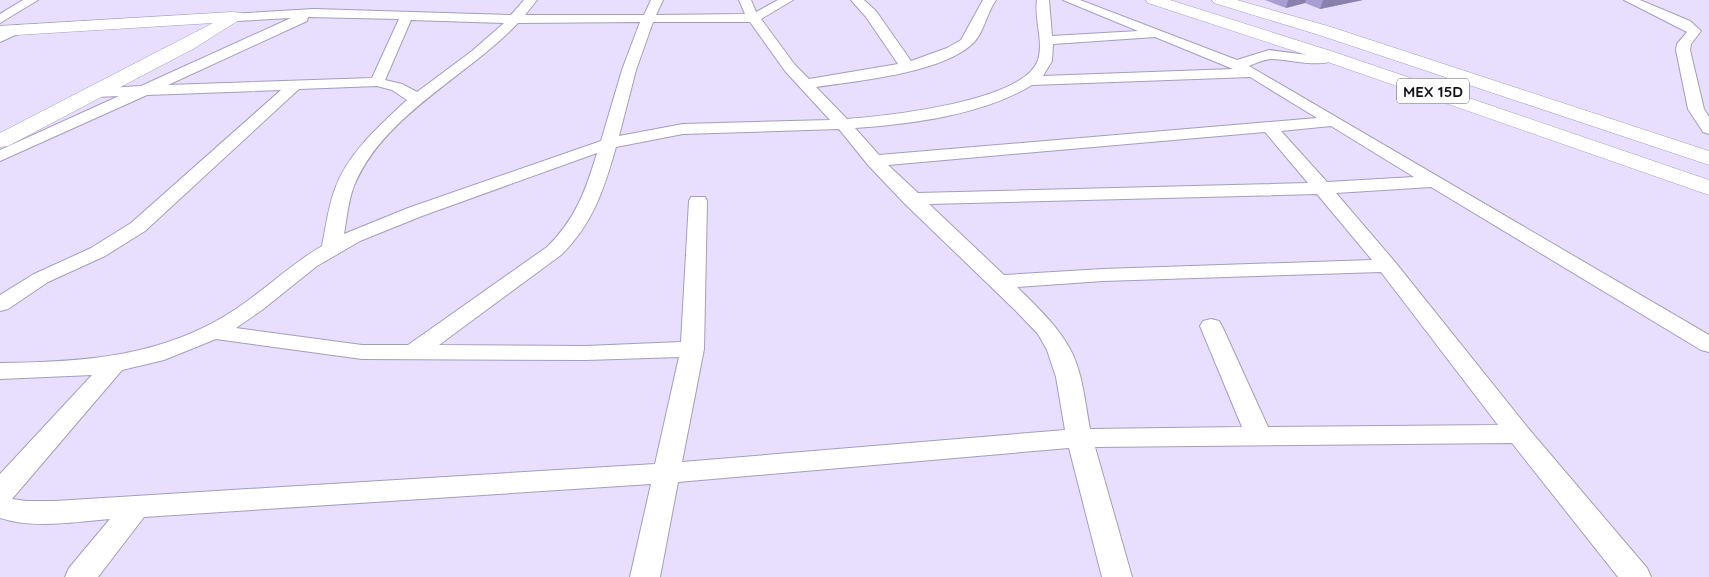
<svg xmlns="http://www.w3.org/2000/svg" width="1709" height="577" font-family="Quicksand,sans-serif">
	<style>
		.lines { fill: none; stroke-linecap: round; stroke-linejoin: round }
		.street-casing { stroke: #a69dba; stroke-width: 2 }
		.secondary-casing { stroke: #a69dba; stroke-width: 1 }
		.highway-casing { stroke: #a69dba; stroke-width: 1 }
		.street { fill: #fff; fill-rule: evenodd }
		.secondary { fill: #fff; fill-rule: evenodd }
		.highway { fill: #fff; fill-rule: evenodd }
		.wall { fill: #a99ed3 }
		.shaded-wall { fill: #8981ac }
		.labels { text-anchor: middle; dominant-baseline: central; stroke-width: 4; stroke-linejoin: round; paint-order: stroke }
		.shield { fill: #fff; stroke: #5a585f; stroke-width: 1 }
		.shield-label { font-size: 15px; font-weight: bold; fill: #14111b }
	</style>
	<rect width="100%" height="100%" fill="#e8dffe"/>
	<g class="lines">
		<g class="street-casing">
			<g id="street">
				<path d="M23,0H38L0,23V14Z"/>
				<path d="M524,0H537L525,15H644L651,0H663L656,15L745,14L739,0H751L756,12L778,0H793L761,19L795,65L809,79L898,64L866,17L851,0H864L876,11L911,61L947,48L961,40L983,0H996C986,14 984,35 970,46C938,73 858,81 816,87L847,119C886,116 1024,102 1038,60C1044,41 1034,20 1037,0H1049L1052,36L1138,31L1063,0H1080L1237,60L1269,50L1308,55L1336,54L1338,57C1328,70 1287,59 1272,59C1265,59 1256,63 1249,66L1709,335V352L1701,350L1431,187L1336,193L1395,262L1528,428L1647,568L1651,577H1618L1512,443L1095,447L1132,577H1102L1069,448L678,482L660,577H630L651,484L144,517L98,577H65L69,568L110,519C74,522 34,529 0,518V474L92,375L0,379V363C84,362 164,357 236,309C266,289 291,264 322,246C326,227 328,207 335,189C347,154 380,125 407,100L392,90L377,86L299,89L145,231L105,256L48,282L8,309L0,311V295L34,274L91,248L131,223L281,90L147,95L0,161V150L119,96L95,97L87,92L90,89L141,86L291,18L236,21L231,20L230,17L231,14L314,9L511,15ZM308,17L399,19L372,78L168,85L307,21ZM411,20L504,23L472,51L417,92L402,84L385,80ZM640,22L622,70L601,141L408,208L344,234C347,218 348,201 354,186C383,115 467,77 518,23ZM653,22H750L785,71L830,120L683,124L619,136L636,70ZM1155,37L1233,69L1043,76L1052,61L1053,44ZM1250,77L1317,118L879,155L855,128C912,124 983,115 1032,85ZM1331,126L1414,177L1327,182L1281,131ZM839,129L868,165L904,203L1015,310L1038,334L1047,350L1056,377L1065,430L682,462L704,349L707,201L705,197H691L689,201L681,342L586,346L439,345L561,255C593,224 604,189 616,147L683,134ZM1265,132L1308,183L918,193L888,165ZM597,153C586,190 575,220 547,247L408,345H362L236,328L262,310L317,266L360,241L422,216ZM1317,194L1372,260L1103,269L1004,275L929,204ZM1381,272L1498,425L1268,427L1222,326L1219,321L1211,319L1203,321L1200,326L1242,427L1090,429C1085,403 1083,373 1070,349C1057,325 1036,306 1017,287L1103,281ZM216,339L362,359L586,360L679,357L655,464L55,501H26L12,499L122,370L164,360Z"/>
				<path d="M1624,0H1640L1690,21L1701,31L1691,44L1690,50L1704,109L1709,117V134L1703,132L1688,109L1676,50L1677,44L1687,32Z"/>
				<path d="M17,25L24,29L22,32L0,42V33Z"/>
			</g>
		</g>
		<g class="secondary-casing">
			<path id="secondary" d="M232,12L242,13L244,17L193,49L8,146L0,147V133L213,23L0,36V26Z"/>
		</g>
		<g class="highway-casing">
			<g id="highway">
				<path d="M1146,0H1170L1337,53L1709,180V195L1325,61L1148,3Z"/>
				<path d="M1212,0H1237L1331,27L1709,151V165L1319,35L1214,3Z"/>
			</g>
		</g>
		<use href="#street" class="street"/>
		<use href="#secondary" class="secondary"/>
		<use href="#highway" class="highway"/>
	</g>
	<path class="wall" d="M1265,0H1363L1320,9L1305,3L1286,8Z"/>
	<g class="shaded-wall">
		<path d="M1288,0H1306L1305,3L1286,8Z"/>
		<path d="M1323,0H1363L1320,9Z"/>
	</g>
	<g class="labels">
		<rect class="shield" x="1397" y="78.5" width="72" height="25" rx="4"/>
		<g class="shield-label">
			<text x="1433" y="91">MEX 15D</text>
		</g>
	</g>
</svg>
